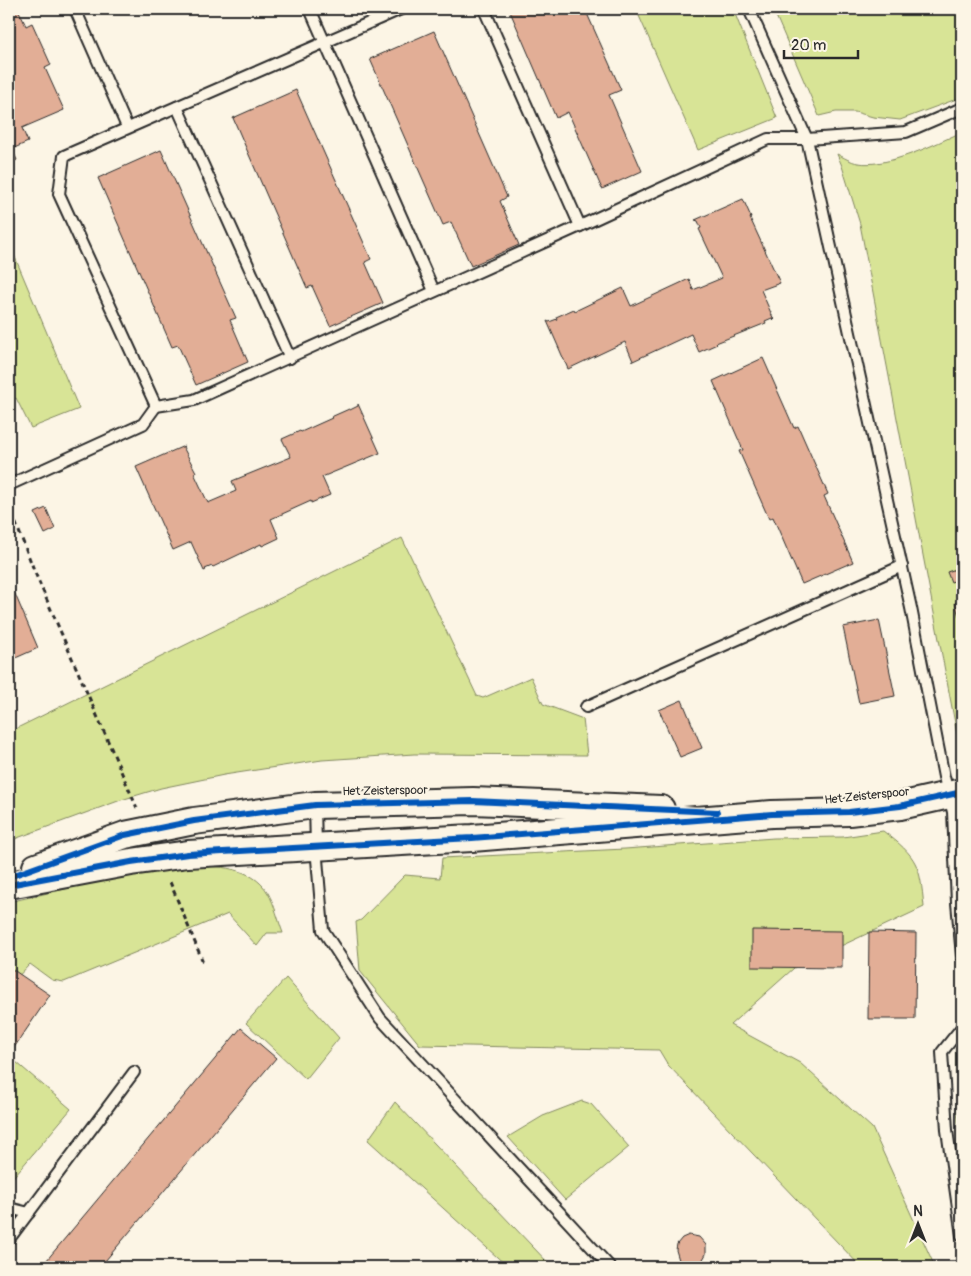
<svg xmlns="http://www.w3.org/2000/svg" width="971" height="1276" font-family="Pangolin,sans-serif">
	<style>
		.green { fill: #d8e496; stroke: #828860 }
		.building { fill: #e2ae96; stroke: #2b2b2b }
		.lines { fill: none; stroke-linecap: round; stroke-linejoin: round }
		.service-casing { stroke: #2b2b2b; stroke-width: 14 }
		.tertiary-casing { stroke: #2b2b2b; stroke-width: 30 }
		.path { stroke: #2b2b2b; stroke-width: 3; stroke-dasharray: 5 4; stroke-linecap: butt }
		.service { stroke: #fcf5e5; stroke-width: 10 }
		.tertiary { stroke: #fcf5e5; stroke-width: 26 }
		.cycleway-casing { stroke: #fcf5e5; stroke-width: 9 }
		.cycleway { stroke: #0057b8; stroke-width: 6 }
		.labels { text-anchor: middle; dominant-baseline: central; stroke-width: 4.5; stroke-linejoin: round; paint-order: stroke }
		.street-label { font-size: 12px; fill: #2b2b2b; stroke: #fcf5e5 }
	</style>
	<rect width="100%" height="100%" fill="#fcf5e5"/>
	<filter id="ink" filterUnits="userSpaceOnUse"><feTurbulence type="fractalNoise" baseFrequency=".02" numOctaves="2"/><feDisplacementMap in="SourceGraphic" scale="10" xChannelSelector="R" yChannelSelector="G"/><feConvolveMatrix kernelMatrix="1 2 1 2 8 2 1 2 1" color-interpolation-filters="sRGB"/></filter>
	<g filter="url(#ink)">
		<g class="green">
			<path d="M636,9H733L777,118L698,150Z"/>
			<path d="M773,9H962V97L900,120L873,117L855,112H836L819,116Z"/>
			<path d="M962,132V739L957,734L860,224L842,166L837,154C843,157 851,162 858,163C888,168 935,144 962,132Z"/>
			<path d="M9,243L79,409L31,428L16,398L9,401Z"/>
			<path d="M402,538L477,696L483,698L531,677L543,704L583,719L587,755L414,754L322,760L224,775L161,788L121,800L9,841V732Z"/>
			<path d="M883,831C918,857 920,865 924,907L794,968L730,1025L800,1063L872,1128L935,1267H861L668,1065L659,1050L420,1045L360,971L356,922L361,920L405,875L440,878L442,858L625,849L774,838L843,837Z"/>
			<path d="M190,866C217,866 252,866 268,893C275,905 278,920 283,933H267L257,946L228,914L64,982L52,980L30,964L9,986V902L125,875Z"/>
			<path d="M286,978L339,1038L306,1079L246,1023Z"/>
			<path d="M962,1046V1180L956,1094V1050Z"/>
			<path d="M9,1056L71,1109L10,1181H9Z"/>
			<path d="M582,1101L591,1104L629,1147L565,1200L508,1137L543,1116Z"/>
			<path d="M395,1102L552,1267H508L368,1140Z"/>
		</g>
		<g class="building">
			<path d="M9,9H18L26,26L32,23L51,65L45,68L64,110L22,128L28,142L12,149L17,160L9,164Z"/>
			<path d="M509,9H585L621,90L609,95L642,171L602,189L568,112L556,118Z"/>
			<path d="M434,31L507,197L500,201L519,245L471,266L451,222L443,225L370,59Z"/>
			<path d="M296,90L371,259L365,262L383,303L330,326L312,286L307,288L233,118Z"/>
			<path d="M161,150L236,318L230,320L248,362L196,385L178,345L172,347L98,178Z"/>
			<path d="M743,199L751,217L750,218L780,283L761,290L774,320L772,318L765,321L766,323L716,343L717,344L699,352L691,334L633,361L625,342L568,369L547,321L549,322L557,319L556,317L574,309L575,311L623,288L631,306L689,279L693,290L722,278L699,229L701,228L698,221L695,220Z"/>
			<path d="M763,358L794,428L798,426L828,494L824,496L853,562L802,584L773,517L769,519L739,451L743,450L713,381Z"/>
			<path d="M358,404L380,453L322,477L330,495L311,503V501L271,519L279,538L262,546L261,544L213,567L212,566L205,569L206,570L204,571L191,542L173,550L136,467L184,446L183,447L196,472L194,473L208,503L236,491L232,481L291,457L282,439L300,431L301,432L332,418L331,417L349,409L350,410L358,406Z"/>
			<path d="M46,508L55,529L45,534L35,513Z"/>
			<path d="M962,567V578L951,582L947,572Z"/>
			<path d="M9,580L38,648L11,660L9,654Z"/>
			<path d="M962,600V626L955,603Z"/>
			<path d="M879,620L895,696L859,703L843,627Z"/>
			<path d="M682,700L702,748L680,757L659,710Z"/>
			<path d="M752,930L842,931V968L752,967Z"/>
			<path d="M869,932L916,933L915,1019H868Z"/>
			<path d="M9,967L50,995L9,1055Z"/>
			<path d="M241,1028L276,1058L100,1267H41Z"/>
			<path d="M689,1235L699,1237L706,1245V1254L702,1261L705,1264L701,1267H684L678,1261L679,1260L676,1250L677,1244L682,1238Z"/>
		</g>
		<g class="lines">
			<g class="service-casing">
				<g id="service">
					<path d="M75,9L127,127"/>
					<path d="M310,9L434,291"/>
					<path d="M401,9L64,156L59,194L156,406L194,400L580,226L768,139H807L906,132L962,108"/>
					<path d="M484,9L580,226"/>
					<path d="M749,9L807,139L911,608L944,777L953,812L957,903L962,956"/>
					<path d="M177,107L290,358"/>
					<path d="M9,485L143,424L156,406"/>
					<path d="M586,707L902,566"/>
					<path d="M315,805L316,847L323,930L380,1018L610,1267"/>
					<path d="M962,1027L942,1052L947,1130L962,1236"/>
					<path d="M9,1208L29,1213"/>
					<path d="M9,1239L134,1072"/>
				</g>
			</g>
			<g class="tertiary-casing">
				<g id="tertiary">
					<path d="M36,867L125,835L194,821L315,805L473,801L661,809"/>
					<path d="M9,885L131,862L188,854L472,838L772,814L849,812L900,806L962,792"/>
				</g>
			</g>
			<g class="path">
				<path d="M9,506L36,575L137,808"/>
				<path d="M170,882L203,962"/>
			</g>
			<use href="#service" class="service"/>
			<use href="#tertiary" class="tertiary"/>
			<g class="cycleway-casing">
				<g id="cycleway">
					<path d="M9,877L125,835L194,821L315,805L473,801L717,812"/>
					<path d="M9,885L131,862L188,854L472,838L772,814L849,812L900,806L962,792"/>
				</g>
			</g>
			<use href="#cycleway" class="cycleway"/>
		</g>
	</g>
	<g class="labels">
		<g class="street-label">
			<text transform="translate(385 791) rotate(-1)">Het Zeisterspoor</text>
			<text transform="translate(867 796) rotate(-6)">Het Zeisterspoor</text>
		</g>
	</g>
	<rect width="971" height="1276" fill="none" stroke="#fcf5e5" stroke-width="30"/>
	<rect x="15" y="15" width="941" height="1246" fill="none" stroke="#2b2b2b" stroke-width="2" filter="url(#ink)"/>
	<g transform="translate(918 1224)" stroke="#fcf5e5" stroke-width="4" paint-order="stroke">
	<path d="M0-4L9 19L0 12L-9 19Z" fill="#2b2b2b"/>
	<text y="-8" font-size="14" font-weight="bold" text-anchor="middle" fill="#2b2b2b">N</text>
	</g>
	<path d="M784 50v8h74v-8" fill="none" stroke="#2b2b2b" stroke-width="2.5"/>
	<text x="791" y="50" font-size="15" fill="#2b2b2b" stroke="#fcf5e5" stroke-width="4" paint-order="stroke">20 m</text>
</svg>
